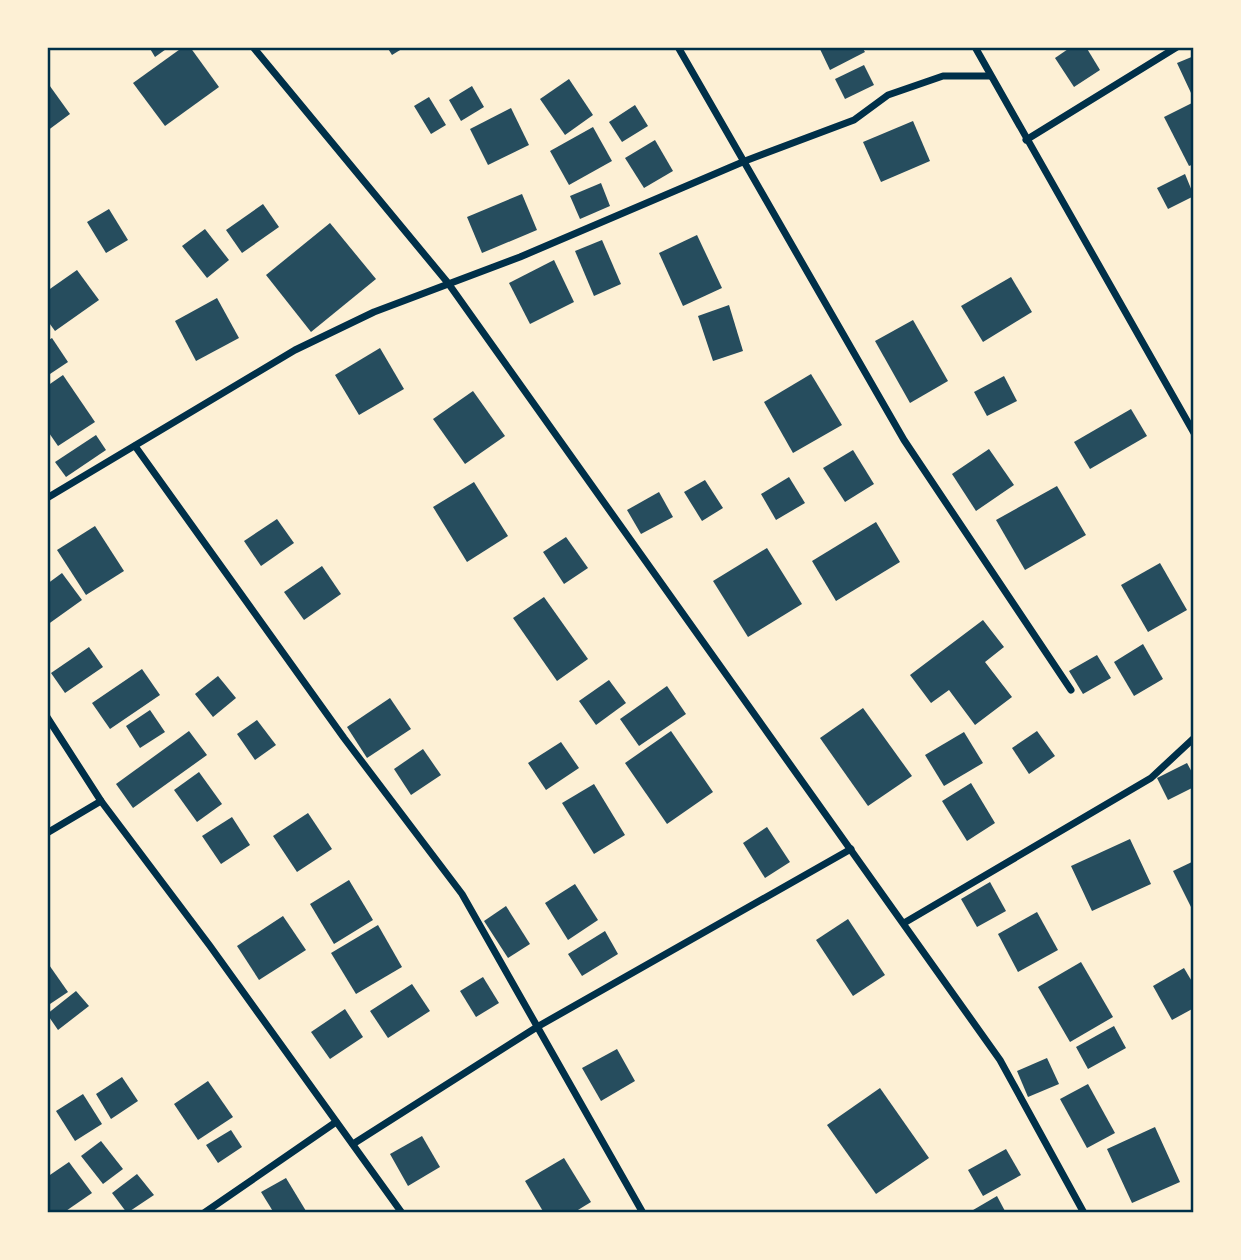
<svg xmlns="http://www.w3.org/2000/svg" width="1241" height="1260" font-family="'Nunito Sans',sans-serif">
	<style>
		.building { fill: #264d5e }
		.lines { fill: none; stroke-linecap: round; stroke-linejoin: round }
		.minor { stroke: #003049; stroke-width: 7 }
		.neatline { fill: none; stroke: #003049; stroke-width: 2.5 }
	</style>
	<rect width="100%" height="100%" fill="#fdf0d5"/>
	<g class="building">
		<path d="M149,47H169L155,57Z"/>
		<path d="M183,47H190L219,87L165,126L133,83Z"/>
		<path d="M387,47H405L392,55Z"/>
		<path d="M819,47H862L865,52L830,70Z"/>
		<path d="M1071,47H1086L1100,70L1074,87L1055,58Z"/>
		<path d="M1194,56V92L1191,93L1177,63Z"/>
		<path d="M864,65L874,85L845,99L835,79Z"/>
		<path d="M569,79L593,115L565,135L540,99Z"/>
		<path d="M47,82L70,114L47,131Z"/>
		<path d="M472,86L484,107L461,121L449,100Z"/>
		<path d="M429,97L446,125L431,134L414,106Z"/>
		<path d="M1194,102V164L1189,166L1164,117Z"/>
		<path d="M635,105L648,126L622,142L609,122Z"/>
		<path d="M511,108L529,145L488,165L470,129Z"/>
		<path d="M913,121L930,161L881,182L863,142Z"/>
		<path d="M593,127L612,161L569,185L550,151Z"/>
		<path d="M655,140L673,171L644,188L625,158Z"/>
		<path d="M1185,174L1194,196L1168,209L1157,188Z"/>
		<path d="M601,183L610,206L580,219L570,196Z"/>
		<path d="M522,194L537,230L482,253L467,217Z"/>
		<path d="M263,204L279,227L242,253L226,230Z"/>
		<path d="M109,209L128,240L106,253L87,222Z"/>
		<path d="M330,223L376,279L311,332L266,275Z"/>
		<path d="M205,229L229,260L207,278L182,246Z"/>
		<path d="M697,235L722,288L683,306L659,253Z"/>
		<path d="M602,240L621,284L594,296L575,251Z"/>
		<path d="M554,260L574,302L530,324L509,283Z"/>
		<path d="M77,270L99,300L55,331L47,320V291Z"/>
		<path d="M1011,277L1032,312L983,342L961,306Z"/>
		<path d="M217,298L239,338L196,361L175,321Z"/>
		<path d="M729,305L743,351L713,361L698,316Z"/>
		<path d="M913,320L948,381L910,403L875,341Z"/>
		<path d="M52,338L68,362L47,376V341Z"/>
		<path d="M380,348L404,389L359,415L335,375Z"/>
		<path d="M811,374L842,425L793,453L764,402Z"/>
		<path d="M63,375L95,422L58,446L47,430V386Z"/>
		<path d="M1004,376L1017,401L987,416L974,392Z"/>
		<path d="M473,391L505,436L465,464L433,419Z"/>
		<path d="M1131,409L1147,436L1090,469L1074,442Z"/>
		<path d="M96,435L106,450L66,477L55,462Z"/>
		<path d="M989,449L1014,485L976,511L952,474Z"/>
		<path d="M853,450L874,484L845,502L823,468Z"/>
		<path d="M789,477L805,503L776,520L761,494Z"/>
		<path d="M705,480L723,508L702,521L684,492Z"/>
		<path d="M474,482L508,536L467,562L433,507Z"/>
		<path d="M1057,486L1086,535L1025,570L996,520Z"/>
		<path d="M659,492L673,517L641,534L627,510Z"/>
		<path d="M277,519L294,543L261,566L244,541Z"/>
		<path d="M876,522L900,562L836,601L812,561Z"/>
		<path d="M95,526L124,571L86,595L57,550Z"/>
		<path d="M566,537L588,568L564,584L543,552Z"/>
		<path d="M767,548L802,604L748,637L713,581Z"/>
		<path d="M1160,563L1187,610L1148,632L1121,585Z"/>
		<path d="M322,566L341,594L304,620L284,592Z"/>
		<path d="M62,573L82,600L47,625V584Z"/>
		<path d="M544,597L588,659L557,681L513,618Z"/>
		<path d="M983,620L1004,647L985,662L1012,697L975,725L949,690L931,703L910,675Z"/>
		<path d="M1143,644L1163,679L1134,696L1114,662Z"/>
		<path d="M89,647L103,667L65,693L51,673Z"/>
		<path d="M1097,655L1111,678L1083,694L1069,671Z"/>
		<path d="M142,669L160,695L110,729L92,703Z"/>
		<path d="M218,676L236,698L213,717L195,694Z"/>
		<path d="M609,680L626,703L596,725L579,701Z"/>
		<path d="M667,686L686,714L639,746L620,719Z"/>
		<path d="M390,698L411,729L367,758L347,727Z"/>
		<path d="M863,708L912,776L868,806L820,738Z"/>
		<path d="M150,710L165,732L140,748L126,726Z"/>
		<path d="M257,720L276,745L255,760L237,734Z"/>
		<path d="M189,731L207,755L133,808L116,784Z"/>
		<path d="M671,731L713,792L667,824L625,763Z"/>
		<path d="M1037,731L1055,756L1029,774L1012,748Z"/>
		<path d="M964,732L983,763L944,786L925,755Z"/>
		<path d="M561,742L579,768L546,790L528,763Z"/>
		<path d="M423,749L441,775L411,795L394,769Z"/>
		<path d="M1187,763L1194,776V787L1168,800L1157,778Z"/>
		<path d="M199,772L222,804L197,822L174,790Z"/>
		<path d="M971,783L995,823L967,841L942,801Z"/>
		<path d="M594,784L625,835L594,854L562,803Z"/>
		<path d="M308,813L332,849L297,872L273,836Z"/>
		<path d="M232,817L250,845L221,864L202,836Z"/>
		<path d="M767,827L790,862L765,878L743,843Z"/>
		<path d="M1130,839L1151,884L1092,911L1071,866Z"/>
		<path d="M1194,861V913L1173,871Z"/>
		<path d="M349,880L373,920L334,944L310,904Z"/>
		<path d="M990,882L1006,911L977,927L961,899Z"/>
		<path d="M575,884L598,920L568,940L545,903Z"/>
		<path d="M506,906L530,944L508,958L484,921Z"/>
		<path d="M1037,912L1058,950L1018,972L998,934Z"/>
		<path d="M283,916L306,950L259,980L237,946Z"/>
		<path d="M848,919L885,975L853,996L816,940Z"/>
		<path d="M378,925L402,967L356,994L331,953Z"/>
		<path d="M605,931L618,954L582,976L568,954Z"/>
		<path d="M47,962L68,992L47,1006Z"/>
		<path d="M1081,962L1113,1017L1070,1042L1038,987Z"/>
		<path d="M1184,968L1194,985V1008L1172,1020L1153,986Z"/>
		<path d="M483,977L499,1003L476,1017L460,991Z"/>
		<path d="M412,984L430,1011L388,1038L370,1011Z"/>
		<path d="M76,991L89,1006L58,1030L47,1014Z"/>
		<path d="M345,1009L363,1037L330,1059L311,1032Z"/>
		<path d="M1114,1026L1126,1048L1088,1069L1076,1047Z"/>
		<path d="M617,1049L635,1081L601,1101L582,1068Z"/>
		<path d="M1047,1058L1059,1084L1028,1097L1017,1071Z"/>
		<path d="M122,1077L138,1101L111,1119L96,1094Z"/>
		<path d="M208,1081L233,1117L198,1140L174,1104Z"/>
		<path d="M1088,1084L1115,1133L1087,1148L1060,1099Z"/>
		<path d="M880,1088L929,1158L876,1194L827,1125Z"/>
		<path d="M83,1094L102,1124L75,1141L56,1111Z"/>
		<path d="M1155,1127L1180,1182L1132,1203L1107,1149Z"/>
		<path d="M231,1130L242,1147L218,1163L206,1145Z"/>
		<path d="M422,1136L440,1167L408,1186L390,1154Z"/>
		<path d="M101,1141L123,1169L103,1184L81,1156Z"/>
		<path d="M1006,1149L1021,1175L983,1196L968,1170Z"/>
		<path d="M564,1158L591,1202L573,1213H544L525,1181Z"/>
		<path d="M69,1162L92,1193L63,1213H51L47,1208V1177Z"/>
		<path d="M137,1174L154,1195L127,1213L112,1193Z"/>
		<path d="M286,1178L306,1211L303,1213H274L261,1192Z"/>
		<path d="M997,1196L1006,1213H968Z"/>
	</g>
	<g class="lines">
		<g class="minor">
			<path d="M253,47L448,283L1000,1060L1084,1213"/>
			<path d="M678,47L904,440L1071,690"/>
			<path d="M975,47L1194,433"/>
			<path d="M1026,140L1177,47"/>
			<path d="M135,446L344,738L462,894L643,1213"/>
			<path d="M47,498L295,350L374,312L520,257L745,161L854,120L888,95L943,76H990"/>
			<path d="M47,717L101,801L210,946L402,1213"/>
			<path d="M47,833L101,801"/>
			<path d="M904,923L1151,778L1194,738"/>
			<path d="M353,1144L537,1027L851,849"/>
			<path d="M204,1213L336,1122"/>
		</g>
	</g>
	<rect width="1241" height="1260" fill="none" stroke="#fdf0d5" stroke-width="98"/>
	<rect x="49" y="49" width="1143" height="1162" class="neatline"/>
</svg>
